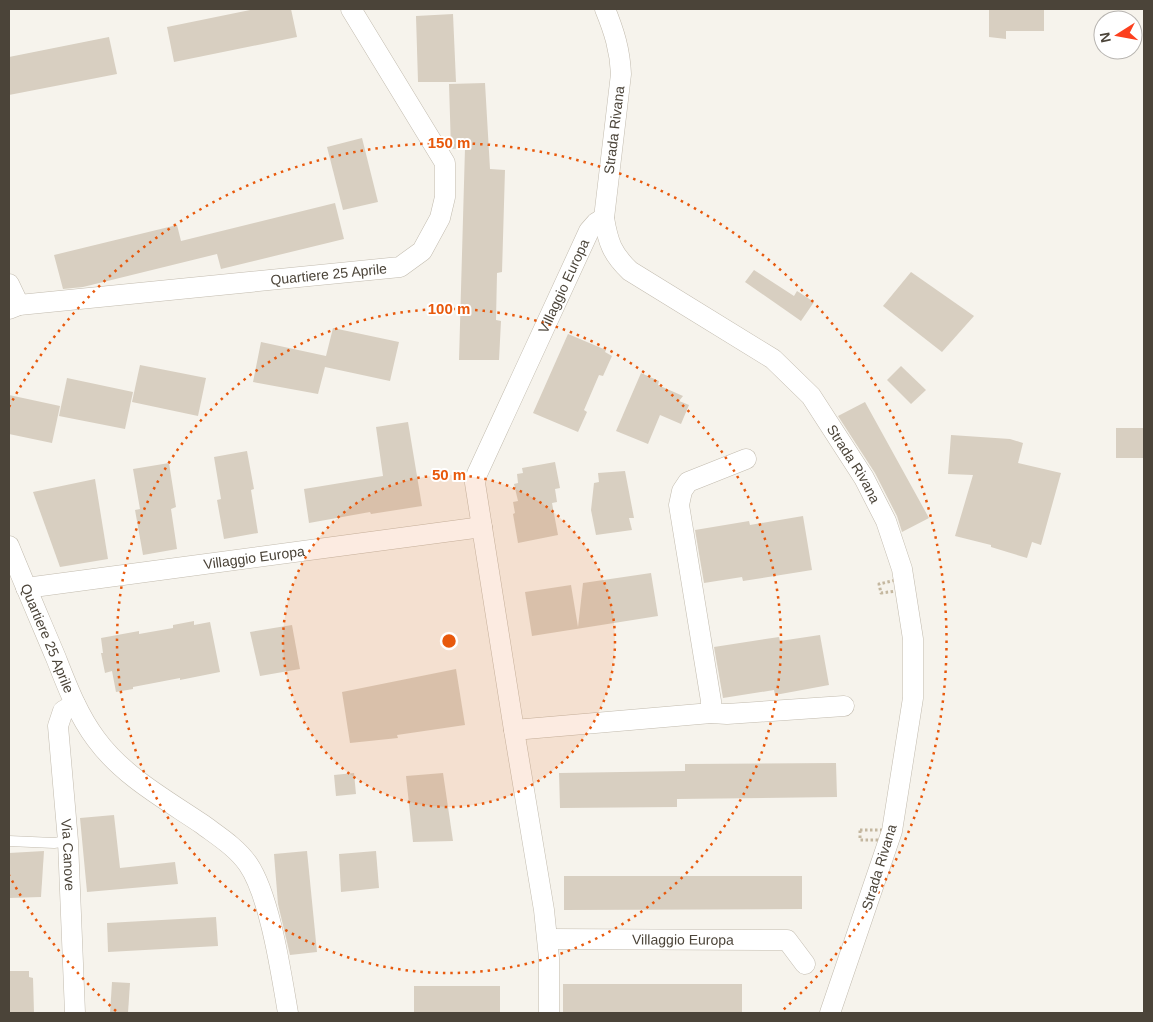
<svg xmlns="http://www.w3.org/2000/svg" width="1153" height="1022" font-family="Arial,sans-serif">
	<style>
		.building { fill: #d8cfc1 }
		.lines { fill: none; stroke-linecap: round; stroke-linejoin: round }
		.lane-casing { stroke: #c2bbae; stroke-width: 11 }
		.street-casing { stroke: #c2bbae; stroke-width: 21 }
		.path { stroke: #c4b79f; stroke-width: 3; stroke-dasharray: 2.5 2.5; stroke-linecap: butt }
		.lane { stroke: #fff; stroke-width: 10 }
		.street { stroke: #fff; stroke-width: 20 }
		.ring { fill: none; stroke: #e8590c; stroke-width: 2.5; stroke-dasharray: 2.5 5 }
		.labels { text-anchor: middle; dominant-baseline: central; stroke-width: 4; stroke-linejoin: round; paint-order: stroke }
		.street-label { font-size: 14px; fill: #4b4439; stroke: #fff }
		.centre { fill: #e8590c; stroke: #fff; stroke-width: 2.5 }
		.ring-label { font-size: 15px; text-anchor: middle; font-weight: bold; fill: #e8590c; stroke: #fff; stroke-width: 4; stroke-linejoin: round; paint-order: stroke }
	</style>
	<rect width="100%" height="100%" fill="#f6f3ec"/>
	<g class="building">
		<path d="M255,9H291L297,37L174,62L167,27Z"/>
		<path d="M989,9H1044V31H1006V39L989,37Z"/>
		<path d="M453,14L456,82H418L416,16Z"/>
		<path d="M109,37L117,74L9,95V57Z"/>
		<path d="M485,83L490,169L505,170L502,272L497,273L496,320L501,321L499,360H459L465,148L451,149L449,84Z"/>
		<path d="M362,138L378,202L343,210L327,147Z"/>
		<path d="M335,203L344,239L221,269L217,254L83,287L63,289L54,255L177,225L181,241Z"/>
		<path d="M754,270L794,296L797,291L814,302L801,321L745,282Z"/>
		<path d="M911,272L974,316L942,352L883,306Z"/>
		<path d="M333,328L399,342L390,381L325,367L318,394L253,382L261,342L326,356Z"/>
		<path d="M568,334L606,350L605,352L612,356L603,376L599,375L584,410L587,412L578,432L533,413Z"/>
		<path d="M140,365L206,378L198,416L132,402Z"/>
		<path d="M901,366L926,390L911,404L887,380Z"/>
		<path d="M641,373L659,381L658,385L683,396L679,401L689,405L681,424L660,415L648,444L616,431Z"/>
		<path d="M67,378L133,392L125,429L59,416Z"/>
		<path d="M9,395L60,406L52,443L9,434Z"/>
		<path d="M865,402L929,518L902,532L897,516L875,473L838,416Z"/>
		<path d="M408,422L422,506L371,514L370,512L309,523L304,489L383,476L376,427Z"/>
		<rect x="1116" y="428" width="28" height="30"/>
		<path d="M951,435L1010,439L1023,443L1018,463L1061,473L1041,545L1032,542L1027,558L991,547V545L955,536L973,475L948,474Z"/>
		<path d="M247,451L254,489L251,490L258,533L224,539L217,500L221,499L214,457Z"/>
		<path d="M555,462L560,488L555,489L557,502L552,503L558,535L518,543L513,514L515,513L513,502L518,501L514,484L518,483L517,474L523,473L522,468Z"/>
		<path d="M169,463L176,507L171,509L177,549L143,555L135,510L140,509L133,469Z"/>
		<path d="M625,471L634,518H629L632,530L596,535L591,510L594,483L599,482L598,473Z"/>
		<path d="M95,479L108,559L60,567L33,492Z"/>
		<path d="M803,516L812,570L743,581L742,577L704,583L695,530L749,521L750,525Z"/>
		<path d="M651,573L658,616L532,636L525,592L571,585L578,627L583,583Z"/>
		<path d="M194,621V625L210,622L220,672L180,680V678L133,687V689L116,692L112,671L105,673L101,653H103L101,638L139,631V634L173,628V625Z"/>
		<path d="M292,625L300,669L260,676L250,632Z"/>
		<path d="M820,635L829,685L775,695L774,690L723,698L714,647L779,637L780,641Z"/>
		<path d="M456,669L465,725L397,735L398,738L350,743L342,692Z"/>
		<path d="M836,763L837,797L677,799V807L560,808L559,773L685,771V764Z"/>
		<path d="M354,773L356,794L336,796L334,775Z"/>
		<path d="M443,773L453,841L413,842L406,776Z"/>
		<path d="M114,815L120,868L175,862L178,884L87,892L80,818Z"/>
		<path d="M44,851L41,897L9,898V853Z"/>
		<path d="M307,851L317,952L290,955L278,904L274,854Z"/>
		<path d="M376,851L379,888L341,892L339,854Z"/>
		<path d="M564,876H802V909L564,910Z"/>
		<path d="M216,917L218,946L108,952L107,923Z"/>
		<path d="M9,971H29V977L33,978L34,1013H9Z"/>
		<path d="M112,982L130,983L128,1013H110Z"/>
		<rect x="563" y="984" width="179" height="29"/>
		<rect x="414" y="986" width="86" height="27"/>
	</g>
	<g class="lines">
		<g class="lane-casing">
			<path id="lane" d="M9,841L54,843L68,841"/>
		</g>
		<g class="street-casing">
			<g id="street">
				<path id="s1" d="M605,9C614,31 620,50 621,74L604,218C608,242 612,254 630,271L773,359L811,396L864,478L886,521L902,569L913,639V698L892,831L830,1013"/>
				<path d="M9,284L19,305"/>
				<path id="s2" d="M9,309L19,305L400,267L422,251L440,218L445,197V163L351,9"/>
				<path id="s3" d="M9,546C24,583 40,620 56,658C67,686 78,715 96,739C123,776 165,799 202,824C218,836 236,847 248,864C270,896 281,973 288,1013"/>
				<path id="s4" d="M26,588L482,527"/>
				<path id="s5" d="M75,704L63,711L58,726L68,841L75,1013"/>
				<path d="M711,713V701L679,505L682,491L688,482L746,459"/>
				<path d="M514,730L711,713L727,714L844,706"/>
				<path id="s6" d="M548,939L787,940L805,964"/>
				<path id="s7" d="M549,1013V958L544,910L514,730L475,483L477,474L589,231L596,223L604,218"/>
			</g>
		</g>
		<g class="path">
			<path d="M896,580L897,591L881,593L879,584Z"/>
			<path d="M860,830H882L881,840H860Z"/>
		</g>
		<use href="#lane" class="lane"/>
		<use href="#street" class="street"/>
	</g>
	<circle cx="449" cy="641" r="166" fill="#e8590c" fill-opacity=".12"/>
	<g class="ring">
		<circle cx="449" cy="641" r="166"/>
		<circle cx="449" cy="641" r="332"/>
		<path d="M116 1011A498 498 0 0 1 9 875M9 407A498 498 0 1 1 782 1011"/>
	</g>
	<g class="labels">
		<g class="street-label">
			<text transform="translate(614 130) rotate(-83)">Strada Rivana</text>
			<text stroke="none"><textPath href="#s2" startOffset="322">Quartiere 25 Aprile</textPath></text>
			<text stroke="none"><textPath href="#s7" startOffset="752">Villaggio Europa</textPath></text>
			<text stroke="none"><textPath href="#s1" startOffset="574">Strada Rivana</textPath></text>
			<text stroke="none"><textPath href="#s4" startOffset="230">Villaggio Europa</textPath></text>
			<text stroke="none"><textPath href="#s3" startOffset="100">Quartiere 25 Aprile</textPath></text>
			<text stroke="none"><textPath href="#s5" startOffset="159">Via Canove</textPath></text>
			<text transform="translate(879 867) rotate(-73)">Strada Rivana</text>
			<text stroke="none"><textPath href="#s6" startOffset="135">Villaggio Europa</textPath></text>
		</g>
	</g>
	<circle cx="449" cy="641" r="8" class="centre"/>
	<g class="ring-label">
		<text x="449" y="148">150 m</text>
		<text x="449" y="314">100 m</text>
		<text x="449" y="480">50 m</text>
	</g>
	<rect width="1153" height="1022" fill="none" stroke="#4b4439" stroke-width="20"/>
	<g transform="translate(1118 35) rotate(259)"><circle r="24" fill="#ffffff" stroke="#b7b4b0"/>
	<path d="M0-4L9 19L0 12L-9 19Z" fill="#fc3f1d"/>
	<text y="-8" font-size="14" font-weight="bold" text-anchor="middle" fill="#4b4439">N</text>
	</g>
</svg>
